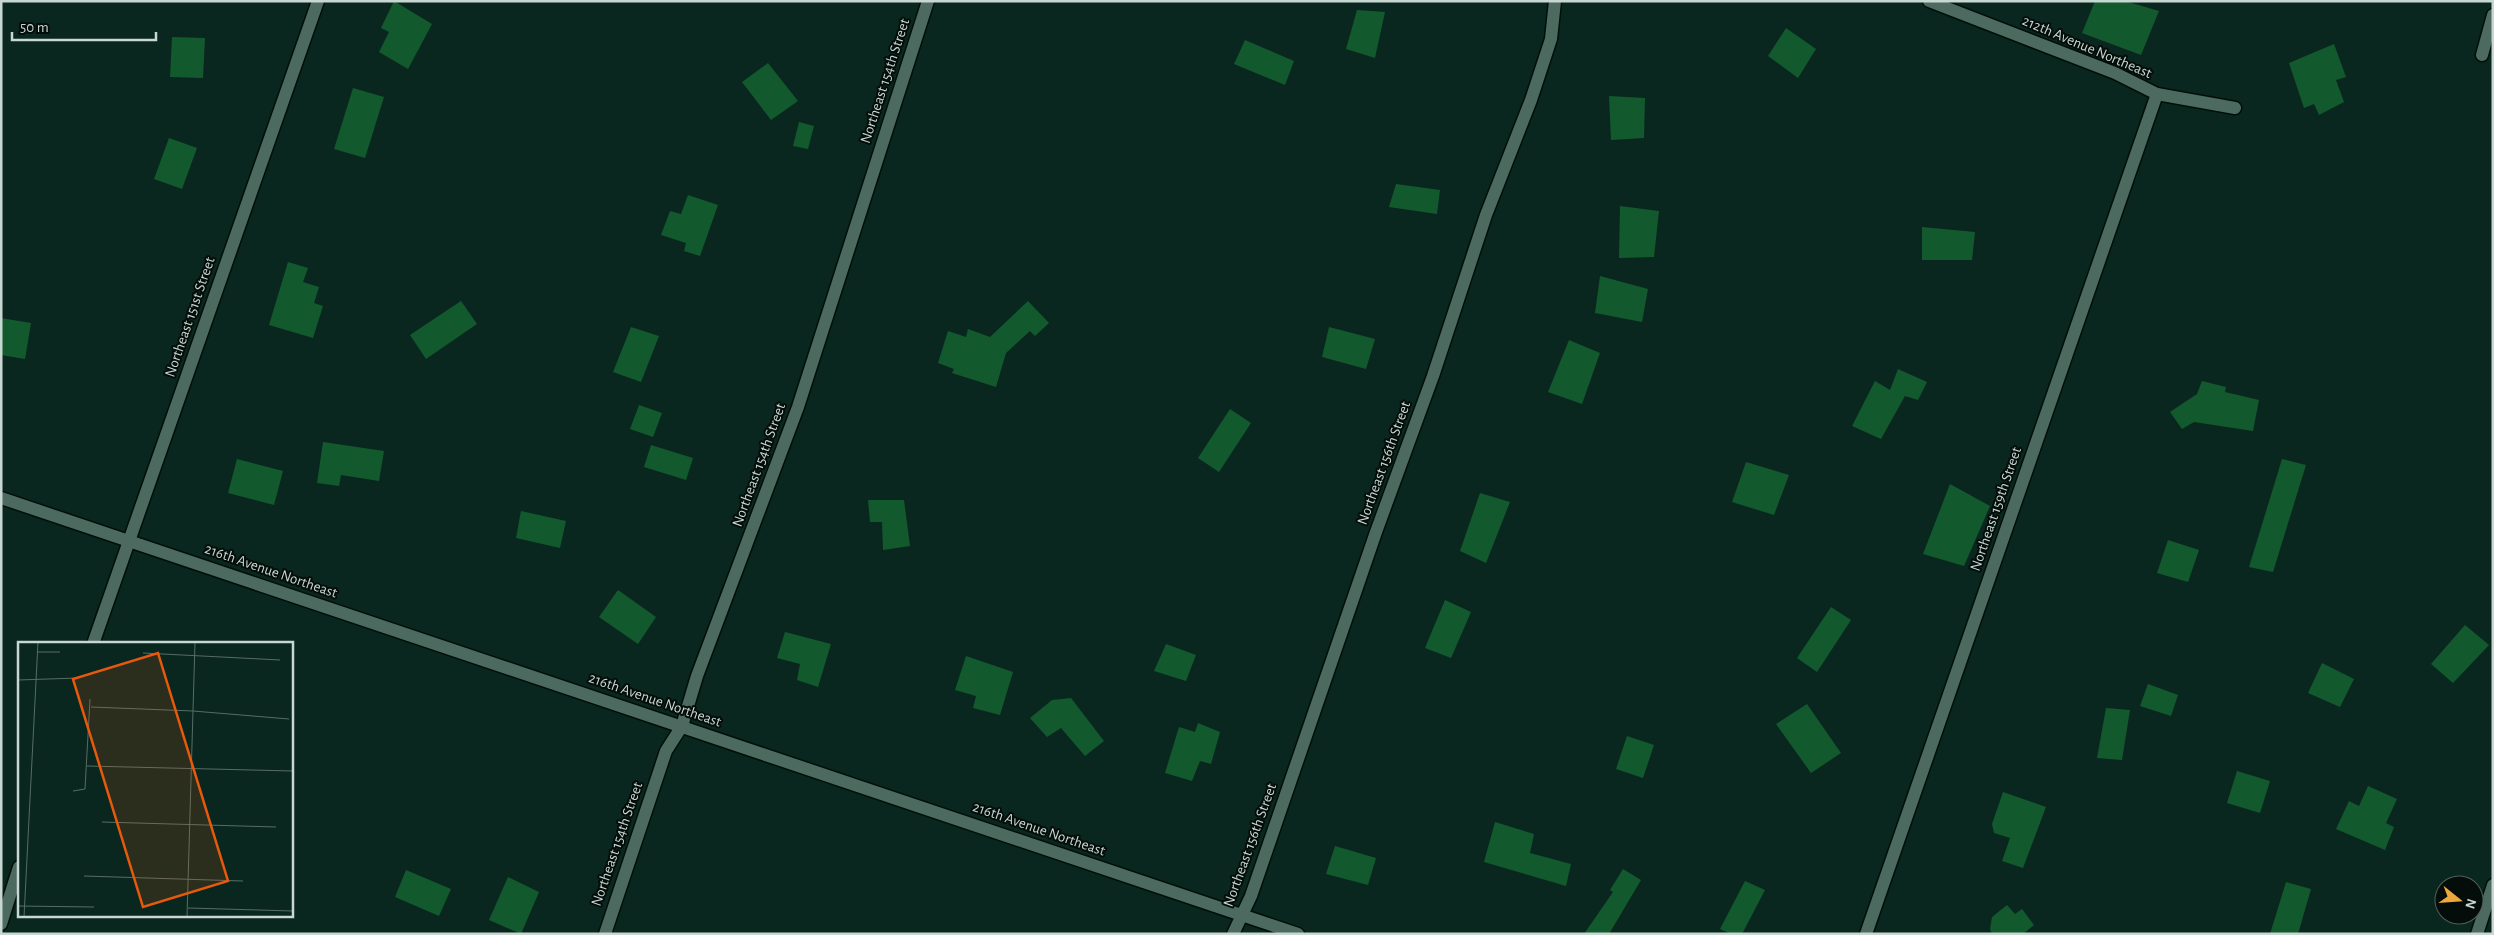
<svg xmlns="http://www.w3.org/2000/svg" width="2494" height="935" font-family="'Alegreya Sans',sans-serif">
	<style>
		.building { fill: #13592e }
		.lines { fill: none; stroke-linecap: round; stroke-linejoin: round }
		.minor-casing { stroke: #001009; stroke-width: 15 }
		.minor { stroke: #4d6a60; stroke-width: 12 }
		.labels { text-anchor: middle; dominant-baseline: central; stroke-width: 4; stroke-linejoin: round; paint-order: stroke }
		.street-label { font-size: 15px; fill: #c7d7d1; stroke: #040d0a }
		.inset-road { fill: none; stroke: #566d66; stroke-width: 1 }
		.view { fill: #e8590c; fill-opacity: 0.15; stroke: #e8590c; stroke-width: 2.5 }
		.inset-edge { fill: none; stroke: #c7d7d1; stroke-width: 2.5 }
	</style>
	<rect width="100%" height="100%" fill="#0a271f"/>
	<g class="building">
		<path d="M394,1L432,24L408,69L379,52L389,32L381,28Z"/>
		<path d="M2095,1H2125L2159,11L2141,55L2082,33Z"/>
		<path d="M1357,10L1385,12L1375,58L1346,49Z"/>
		<path d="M1786,28L1816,49L1798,78L1768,56Z"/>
		<path d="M172,37L205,38L203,78L170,77Z"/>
		<path d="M1245,40L1294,61L1285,85L1234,64Z"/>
		<path d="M2334,44L2346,77L2336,80L2344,102L2319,115L2314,104L2304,108L2289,63Z"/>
		<path d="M768,63L798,101L771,120L742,82Z"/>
		<path d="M353,88L384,97L365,158L334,149Z"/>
		<path d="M1609,96L1645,98L1644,138L1611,140Z"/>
		<path d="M799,122L814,126L808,149L793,146Z"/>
		<path d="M169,138L197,148L182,189L154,179Z"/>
		<path d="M1396,184L1440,190L1437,214L1389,207Z"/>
		<path d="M688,195L718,205L700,256L684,251L686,243L661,235L670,211L681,214Z"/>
		<path d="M1620,206L1659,211L1654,257L1619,258Z"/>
		<path d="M1922,227L1975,232L1972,260H1922Z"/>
		<path d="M288,262L308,268L303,282L319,287L314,303L323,306L313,338L269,325Z"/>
		<path d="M1600,276L1648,289L1642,322L1595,313Z"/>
		<path d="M461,301L477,324L426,359L410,335Z"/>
		<path d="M1028,301L1049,323L1035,336L1030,331L1006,353L996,387L952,373L954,369L938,363L948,331L966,337L968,329L990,337Z"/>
		<path d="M1,318L31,323L25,359L1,355Z"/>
		<path d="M631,327L659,336L641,382L613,372Z"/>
		<path d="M1329,327L1375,339L1366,369L1322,357Z"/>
		<path d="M1569,340L1600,353L1582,404L1548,392Z"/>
		<path d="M1898,369L1927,382L1918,400L1905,396L1881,439L1852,426L1875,381L1890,390Z"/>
		<path d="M2202,381L2226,387L2225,392L2259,400L2253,431L2194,422L2182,429L2170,412L2197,394Z"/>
		<path d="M639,405L662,413L653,437L630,429Z"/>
		<path d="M1230,409L1251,423L1219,472L1198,458Z"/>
		<path d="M323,442L384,451L379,481L341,475L339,486L317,483Z"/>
		<path d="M651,445L693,458L686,480L644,467Z"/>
		<path d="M237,459L283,471L274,505L228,493Z"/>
		<path d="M2282,459L2306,465L2273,572L2249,567Z"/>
		<path d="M1746,462L1789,475L1774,515L1732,502Z"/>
		<path d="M1950,484L1990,506L1964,566L1923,554Z"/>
		<path d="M1480,493L1510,502L1486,563L1460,551Z"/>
		<path d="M868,500H904L910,546L883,550L882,522H870Z"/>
		<path d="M521,511L566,521L560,548L516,538Z"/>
		<path d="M2168,540L2199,550L2188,582L2157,573Z"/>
		<path d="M618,590L656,617L638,644L599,617Z"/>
		<path d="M1445,600L1471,612L1451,658L1425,648Z"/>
		<path d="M1831,607L1851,620L1817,672L1797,658Z"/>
		<path d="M2465,625L2489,645L2453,683L2431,664Z"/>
		<path d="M785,632L831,644L818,687L797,680L800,664L777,658Z"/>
		<path d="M1166,644L1196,655L1186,681L1154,671Z"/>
		<path d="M966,656L1013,672L1000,715L973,708L976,696L955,690Z"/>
		<path d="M2322,663L2354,679L2340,707L2308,693Z"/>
		<path d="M2148,684L2178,695L2171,716L2140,706Z"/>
		<path d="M1071,698L1104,741L1085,756L1061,728L1047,737L1030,718L1052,700Z"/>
		<path d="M1807,704L1841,753L1811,773L1776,724Z"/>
		<path d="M2106,708L2130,710L2122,760L2097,758Z"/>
		<path d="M1198,723L1220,732L1211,764L1200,761L1192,781L1165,773L1179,727L1195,732Z"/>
		<path d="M1627,736L1654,745L1643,778L1616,769Z"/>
		<path d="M2237,771L2270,781L2260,813L2227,803Z"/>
		<path d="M2368,786L2397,799L2386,823L2394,827L2385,850L2336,829L2349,801L2359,806Z"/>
		<path d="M2003,792L2046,807L2023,868L2002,861L2010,838L1994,833L1992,824Z"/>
		<path d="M1495,822L1534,834L1530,853L1571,864L1566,886L1484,862Z"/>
		<path d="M1335,846L1376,858L1368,885L1326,874Z"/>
		<path d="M1623,869L1641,880L1609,934H1584L1613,892L1610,890Z"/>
		<path d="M406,870L451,889L439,916L395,897Z"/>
		<path d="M508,877L539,892L521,934L489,920Z"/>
		<path d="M1745,881L1765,890L1742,934H1731L1720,929Z"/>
		<path d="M2286,882L2311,889L2298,934H2270Z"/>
		<path d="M2007,905L2015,914L2022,909L2034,925L2023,934H1992L1990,929L1992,917Z"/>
	</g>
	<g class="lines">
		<g class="minor-casing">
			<g id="minor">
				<path d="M1929,1L2115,73L2157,94L2235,108"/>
				<path d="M2482,55L2493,15"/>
				<path d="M1,498L1298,934"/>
				<path d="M93,644L318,1"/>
				<path d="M1,924L19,867"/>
				<path d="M605,934L666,751L682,726L697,676L798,407L928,1"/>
				<path d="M1233,934L1251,896L1376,532L1433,376L1486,215L1531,100L1551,39L1555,1"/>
				<path d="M1866,934L2157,94"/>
				<path d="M2477,934L2493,885"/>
			</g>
		</g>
		<use href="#minor" class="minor"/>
	</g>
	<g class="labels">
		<g class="street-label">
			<text transform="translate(2087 47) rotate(23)">212th Avenue Northeast</text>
			<text transform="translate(885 81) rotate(-72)">Northeast 154th Street</text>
			<text transform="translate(190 317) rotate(-71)">Northeast 151st Street</text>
			<text transform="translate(1384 463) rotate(-70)">Northeast 156th Street</text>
			<text transform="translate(759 465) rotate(-70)">Northeast 154th Street</text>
			<text transform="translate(1996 509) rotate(-71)">Northeast 159th Street</text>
			<text transform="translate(271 571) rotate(19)">216th Avenue Northeast</text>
			<text transform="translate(655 700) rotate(19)">216th Avenue Northeast</text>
			<text transform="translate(1039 829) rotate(19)">216th Avenue Northeast</text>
			<text transform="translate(617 844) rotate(-71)">Northeast 154th Street</text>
			<text transform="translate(1250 845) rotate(-70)">Northeast 156th Street</text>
		</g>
	</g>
	<g transform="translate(18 642)">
		<rect width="275" height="275" fill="#0a271f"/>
		<path class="inset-road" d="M19,10H42M125,11L262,18M0,38L60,36M73,65L175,69M175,69L271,77M69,124L275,129M55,149L67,147L72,57M84,180L258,185M66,234L225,239M0,264L76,265M170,266L275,269M6,275L20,0M169,275L177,0"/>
		<path class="view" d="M140,11L210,239L125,265L55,37Z"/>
		<rect width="275" height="275" class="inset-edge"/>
	</g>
	<rect width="2494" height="935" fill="none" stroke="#c7d7d1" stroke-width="5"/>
	<g transform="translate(2459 900) rotate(107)"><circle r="24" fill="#040d0a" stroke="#525e5a"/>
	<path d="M0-4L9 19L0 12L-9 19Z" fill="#eea73d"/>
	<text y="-8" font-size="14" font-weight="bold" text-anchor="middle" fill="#c7d7d1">N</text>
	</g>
	<path d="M12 32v8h144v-8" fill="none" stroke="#c7d7d1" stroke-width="2.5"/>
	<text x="20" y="32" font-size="15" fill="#c7d7d1" stroke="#040d0a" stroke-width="4" paint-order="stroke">50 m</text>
</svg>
